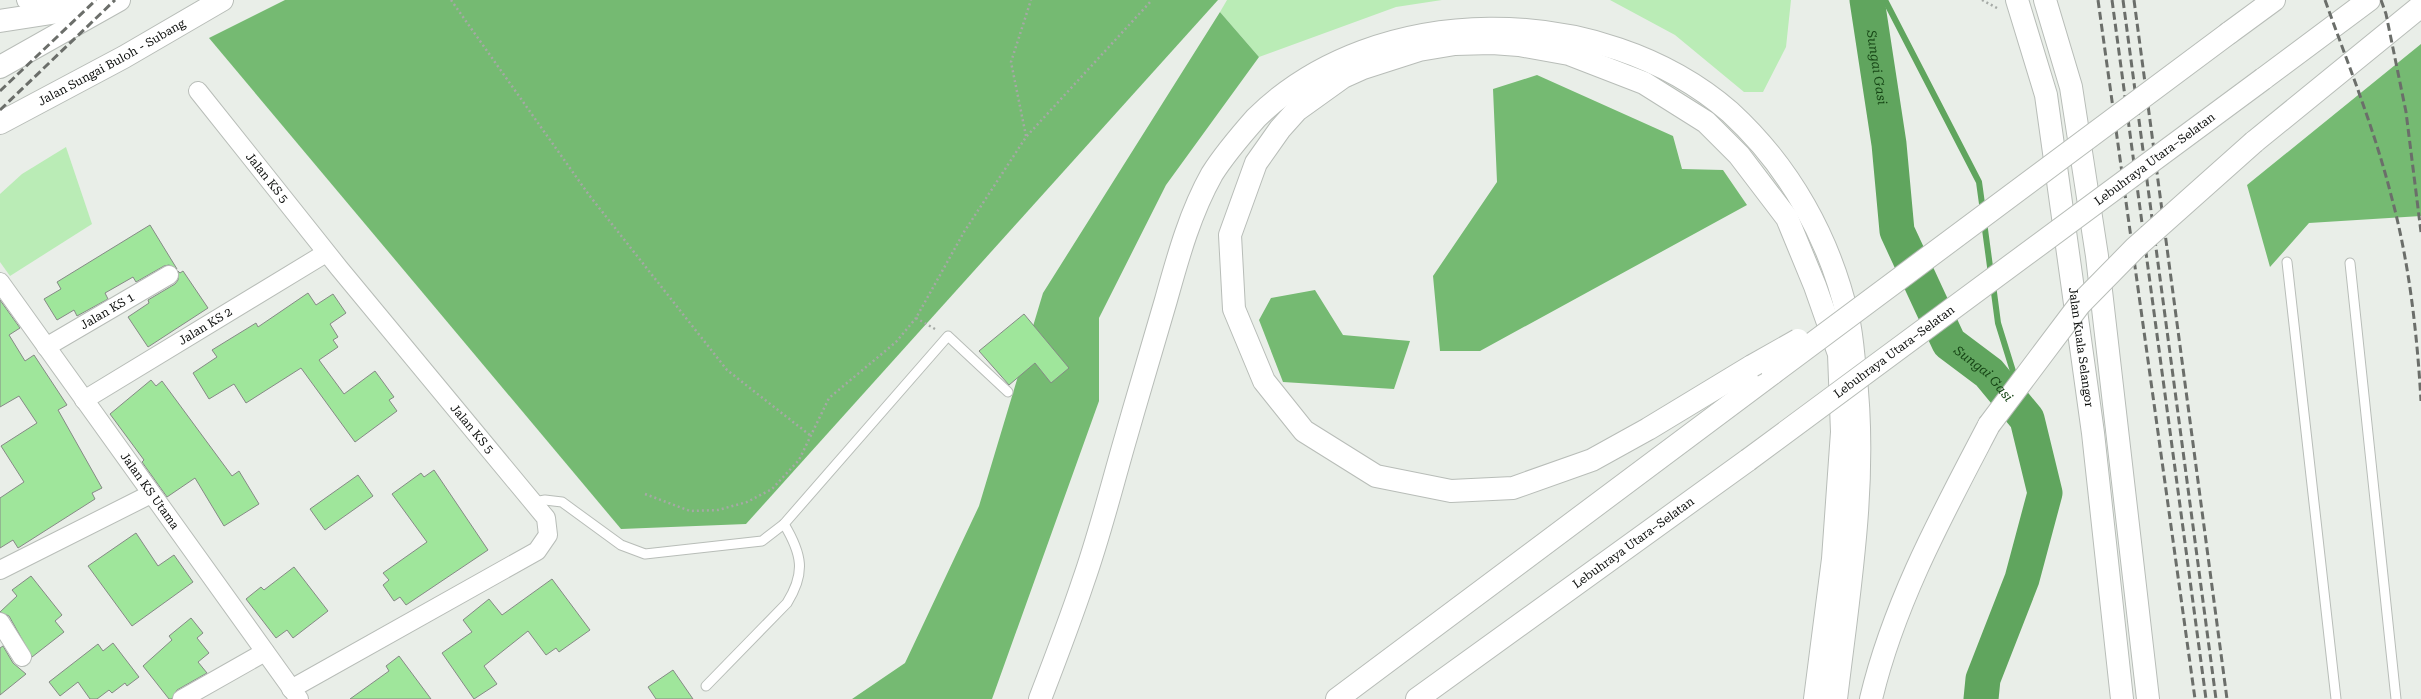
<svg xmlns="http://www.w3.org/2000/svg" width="2421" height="699" font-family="'Roboto Serif',serif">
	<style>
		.green { fill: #baecb6 }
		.forest { fill: #75ba72 }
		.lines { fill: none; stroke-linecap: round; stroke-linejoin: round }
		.stream { stroke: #60a55e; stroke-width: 6 }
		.river { stroke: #60a55e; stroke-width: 35 }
		.building { fill: #9fe69b; stroke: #858a85 }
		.service-casing { stroke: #b8bdb8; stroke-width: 11 }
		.minor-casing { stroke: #b8bdb8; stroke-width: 20 }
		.tertiary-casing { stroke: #b8bdb8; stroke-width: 24 }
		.trunk-casing { stroke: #b8bdb8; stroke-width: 24 }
		.motorway-casing { stroke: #b8bdb8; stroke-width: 24 }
		.path { stroke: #a5a9a5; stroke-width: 2.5; stroke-dasharray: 2 3; stroke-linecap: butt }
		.service { stroke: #fff; stroke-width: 9 }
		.minor { stroke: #fff; stroke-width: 18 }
		.tertiary { stroke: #fff; stroke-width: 22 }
		.trunk { stroke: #fff; stroke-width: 22 }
		.motorway { stroke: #fff; stroke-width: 22 }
		.rail { stroke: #6b6e6a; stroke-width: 3; stroke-dasharray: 8 4; stroke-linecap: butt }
		.motorway-bridge-casing { stroke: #b8bdb8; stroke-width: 24; stroke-linecap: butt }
		.motorway-bridge { stroke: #fff; stroke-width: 22 }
		.labels { text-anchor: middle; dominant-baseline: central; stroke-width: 4; stroke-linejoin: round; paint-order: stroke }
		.street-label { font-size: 12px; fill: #0c0e0c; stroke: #e9eee8 }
		.water-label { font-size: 13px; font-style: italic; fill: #164515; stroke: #e9eee8 }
	</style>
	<rect width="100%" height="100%" fill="#e9eee8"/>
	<g class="green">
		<path d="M1227,0H1442L1396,7L1259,57L1220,12Z"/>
		<path d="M1610,0H1791L1786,47L1763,92H1744L1675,35Z"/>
		<path d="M66,147L92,224L10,276L0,262V194L22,174Z"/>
	</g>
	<g class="forest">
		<path d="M285,0H1218L746,524L621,529L209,38Z"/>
		<path d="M1220,12L1259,57L1166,185L1099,318V401L992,699H852L905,663L979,506L1043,293Z"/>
		<path d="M2421,44V216L2309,223L2270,267L2247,185Z"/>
		<path d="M1537,75L1673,136L1682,169L1723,170L1747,205L1480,351H1440L1433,276L1497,182L1493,89Z"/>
		<path d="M1315,290L1343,335L1410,341L1394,389L1283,382L1259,320L1271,298Z"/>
	</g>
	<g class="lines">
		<g class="stream">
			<path d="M1885,0L1979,182L1983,211"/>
			<path d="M1984,222L1991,274"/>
			<path d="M1993,285L1998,323L2016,381"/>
			<path d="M2019,394L2027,419"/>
		</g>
		<path class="river" id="s1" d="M1867,0L1889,144L1897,231L1949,343L1989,373L2027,419L2045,493L2022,579L1983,679L1981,699"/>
	</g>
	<g class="building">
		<path d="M150,225L177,269L169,265L164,266L136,282L133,277L105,293L108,299L77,316L74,310L57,320L44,299L61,289L57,282Z"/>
		<path d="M178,271L180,273L183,271L208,308L148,347L128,317L149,303L148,300L175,284L178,280Z"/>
		<path d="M308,293L316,305L333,294L346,313L330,324L338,337L333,340L338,347L319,360L344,394L375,371L394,397L389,400L397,411L355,442L301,368L246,403L234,384L209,399L193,373L217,357L212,350L256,323L258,327Z"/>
		<path d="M0,300L20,328L9,335L25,361L34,355L67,405L58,410L102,488L92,493L95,499L18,548L13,540L0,548V498L24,482L1,446L37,423L19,396L0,407Z"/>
		<path d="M1024,314L1069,368L1051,383L1035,363L1009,385L979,351Z"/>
		<path d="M151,380L156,386L162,381L232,476L239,471L259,504L224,526L195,478L167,497L142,462L144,460L110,414Z"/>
		<path d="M434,470L488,550L406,605L400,597L394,601L383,585L389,580L383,573L427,542L392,494L421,473L424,477Z"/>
		<path d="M358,475L373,496L325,530L310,509Z"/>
		<path d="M136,533L158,566L174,555L193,582L132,626L88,566Z"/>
		<path d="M294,567L328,611L293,638L287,630L276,638L246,599L261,587L264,590Z"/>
		<path d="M31,576L62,615L55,621L64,632L32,657L9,616L0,612L17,596L12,590Z"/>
		<path d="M552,579L590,630L559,652L556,648L546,655L528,631L484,666L497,684L474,699L442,653L472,632L463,620L489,599L502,615Z"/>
		<path d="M191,618L203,633L197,638L209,653L198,662L207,673L177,690L172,699H169L143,666L172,640L169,636Z"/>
		<path d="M113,643L139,677L127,686L125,683L112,693L109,690L97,699H90L78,682L60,696L49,682L98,644L103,651Z"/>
		<path d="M3,646L13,663L26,674L0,695V648Z"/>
		<path d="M399,656L431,699H350L389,671L386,666Z"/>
		<path d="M673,670L693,699H656L648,687Z"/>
	</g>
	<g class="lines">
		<g class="service-casing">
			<g id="service">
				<path d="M2287,262L2336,699"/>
				<path d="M2350,263L2396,699"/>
				<path d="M534,502L545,500L562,502L621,545L645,554L762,541L784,524L948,336L1008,392"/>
				<path d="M706,686L787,603C806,573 802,554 784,524"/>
			</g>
		</g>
		<g class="minor-casing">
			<g id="minor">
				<path d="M26,0L30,3L62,7"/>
				<path id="s2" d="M198,91L339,268L546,518L548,535L537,551L291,689"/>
				<path id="s3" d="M0,282L299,699"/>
				<path id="s4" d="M46,347L169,275"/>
				<path id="s5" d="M84,400L326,253"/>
				<path d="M0,570L151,494"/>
				<path d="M0,622L22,657"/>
				<path d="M182,699L265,652"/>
			</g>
		</g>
		<g class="tertiary-casing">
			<path id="tertiary" d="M0,21L84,8L105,0"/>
		</g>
		<g class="trunk-casing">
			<g id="trunk">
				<path id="s6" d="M2017,0L2046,95L2093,433L2122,699"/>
				<path d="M2045,0L2071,87L2097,256L2148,699"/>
				<path d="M0,67L119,0"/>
				<path id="s7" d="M0,123L124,57L222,0"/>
			</g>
		</g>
		<g class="motorway-casing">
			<g id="motorway">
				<path d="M2229,33L2274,0"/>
				<path d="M2263,79L2369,0"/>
				<path d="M2254,142L2421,6"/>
				<path d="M1752,366L1648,429L1592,460L1513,488L1451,491L1376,476L1304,431L1264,381L1234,309L1230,235L1256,163L1280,129L1297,110L1343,77L1363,68L1419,50L1455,44L1492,43L1519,45L1569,54L1644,83L1706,122L1739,155L1787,218L1815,286L1839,354L1842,432L1833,559L1815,699"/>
				<path d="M1040,699C1055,660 1070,621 1083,582C1100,534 1112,485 1126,437C1139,391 1153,345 1166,300C1178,257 1190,213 1212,174C1224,155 1241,135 1256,118C1376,0 1601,0 1730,112C1790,167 1830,239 1848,318C1852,335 1853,353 1855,371C1868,480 1849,590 1836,699"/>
				<path d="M1337,699L1773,373"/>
				<path id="s8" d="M1417,699L1748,460"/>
				<path d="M1871,699C1894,602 1943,513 1989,425"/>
			</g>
		</g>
		<g class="path">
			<path d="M451,0L589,195L727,370L811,436"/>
			<path d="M1982,0L1997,8"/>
			<path d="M1026,136L1011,62L1031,0"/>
			<path d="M935,329L916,318L964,232L1026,137L1152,0"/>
			<path d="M645,494L690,511L718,510L747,502L772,489L799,460L829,398L896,342L916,318"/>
		</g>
		<use href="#service" class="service"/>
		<use href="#minor" class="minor"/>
		<use href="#tertiary" class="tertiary"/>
		<use href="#trunk" class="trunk"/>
		<use href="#motorway" class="motorway"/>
		<g class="rail">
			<path d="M2098,0L2195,699"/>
			<path d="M2112,0L2206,699"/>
			<path d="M2123,0L2216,699"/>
			<path d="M2134,0L2227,699"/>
			<path d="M2325,0C2348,64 2374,128 2391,195C2409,261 2417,332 2421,401"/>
			<path d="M2381,0L2386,14L2406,112L2421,232"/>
			<path d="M0,91L96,0"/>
			<path d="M0,110L115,0"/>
		</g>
		<g class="motorway-bridge-casing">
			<g id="motorway-bridge">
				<path d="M1752,366L1798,340"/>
				<path d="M1773,373L2229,33"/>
				<path d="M1989,425L2080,304L2135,248L2254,142"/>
				<path id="s9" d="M1748,460L2263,79"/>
			</g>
		</g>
		<use href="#motorway-bridge" class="motorway-bridge"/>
	</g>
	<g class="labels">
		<g class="street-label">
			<text stroke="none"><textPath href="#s7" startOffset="127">Jalan Sungai Buloh - Subang</textPath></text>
			<text stroke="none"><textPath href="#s9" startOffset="506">Lebuhraya Utara–Selatan</textPath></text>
			<text stroke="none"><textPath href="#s2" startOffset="111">Jalan KS 5</textPath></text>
			<text stroke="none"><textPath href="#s4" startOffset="71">Jalan KS 1</textPath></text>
			<text stroke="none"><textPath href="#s5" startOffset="142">Jalan KS 2</textPath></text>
			<text stroke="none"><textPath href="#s6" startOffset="354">Jalan Kuala Selangor</textPath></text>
			<text stroke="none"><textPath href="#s9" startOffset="182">Lebuhraya Utara–Selatan</textPath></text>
			<text stroke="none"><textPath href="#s2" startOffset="435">Jalan KS 5</textPath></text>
			<text stroke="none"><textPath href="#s3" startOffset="257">Jalan KS Utama</textPath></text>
			<text stroke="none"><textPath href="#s8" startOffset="267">Lebuhraya Utara–Selatan</textPath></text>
		</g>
		<g class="water-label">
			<text stroke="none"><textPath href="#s1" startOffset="68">Sungai Gasi</textPath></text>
			<text stroke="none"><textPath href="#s1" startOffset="403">Sungai Gasi</textPath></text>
		</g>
	</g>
</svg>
